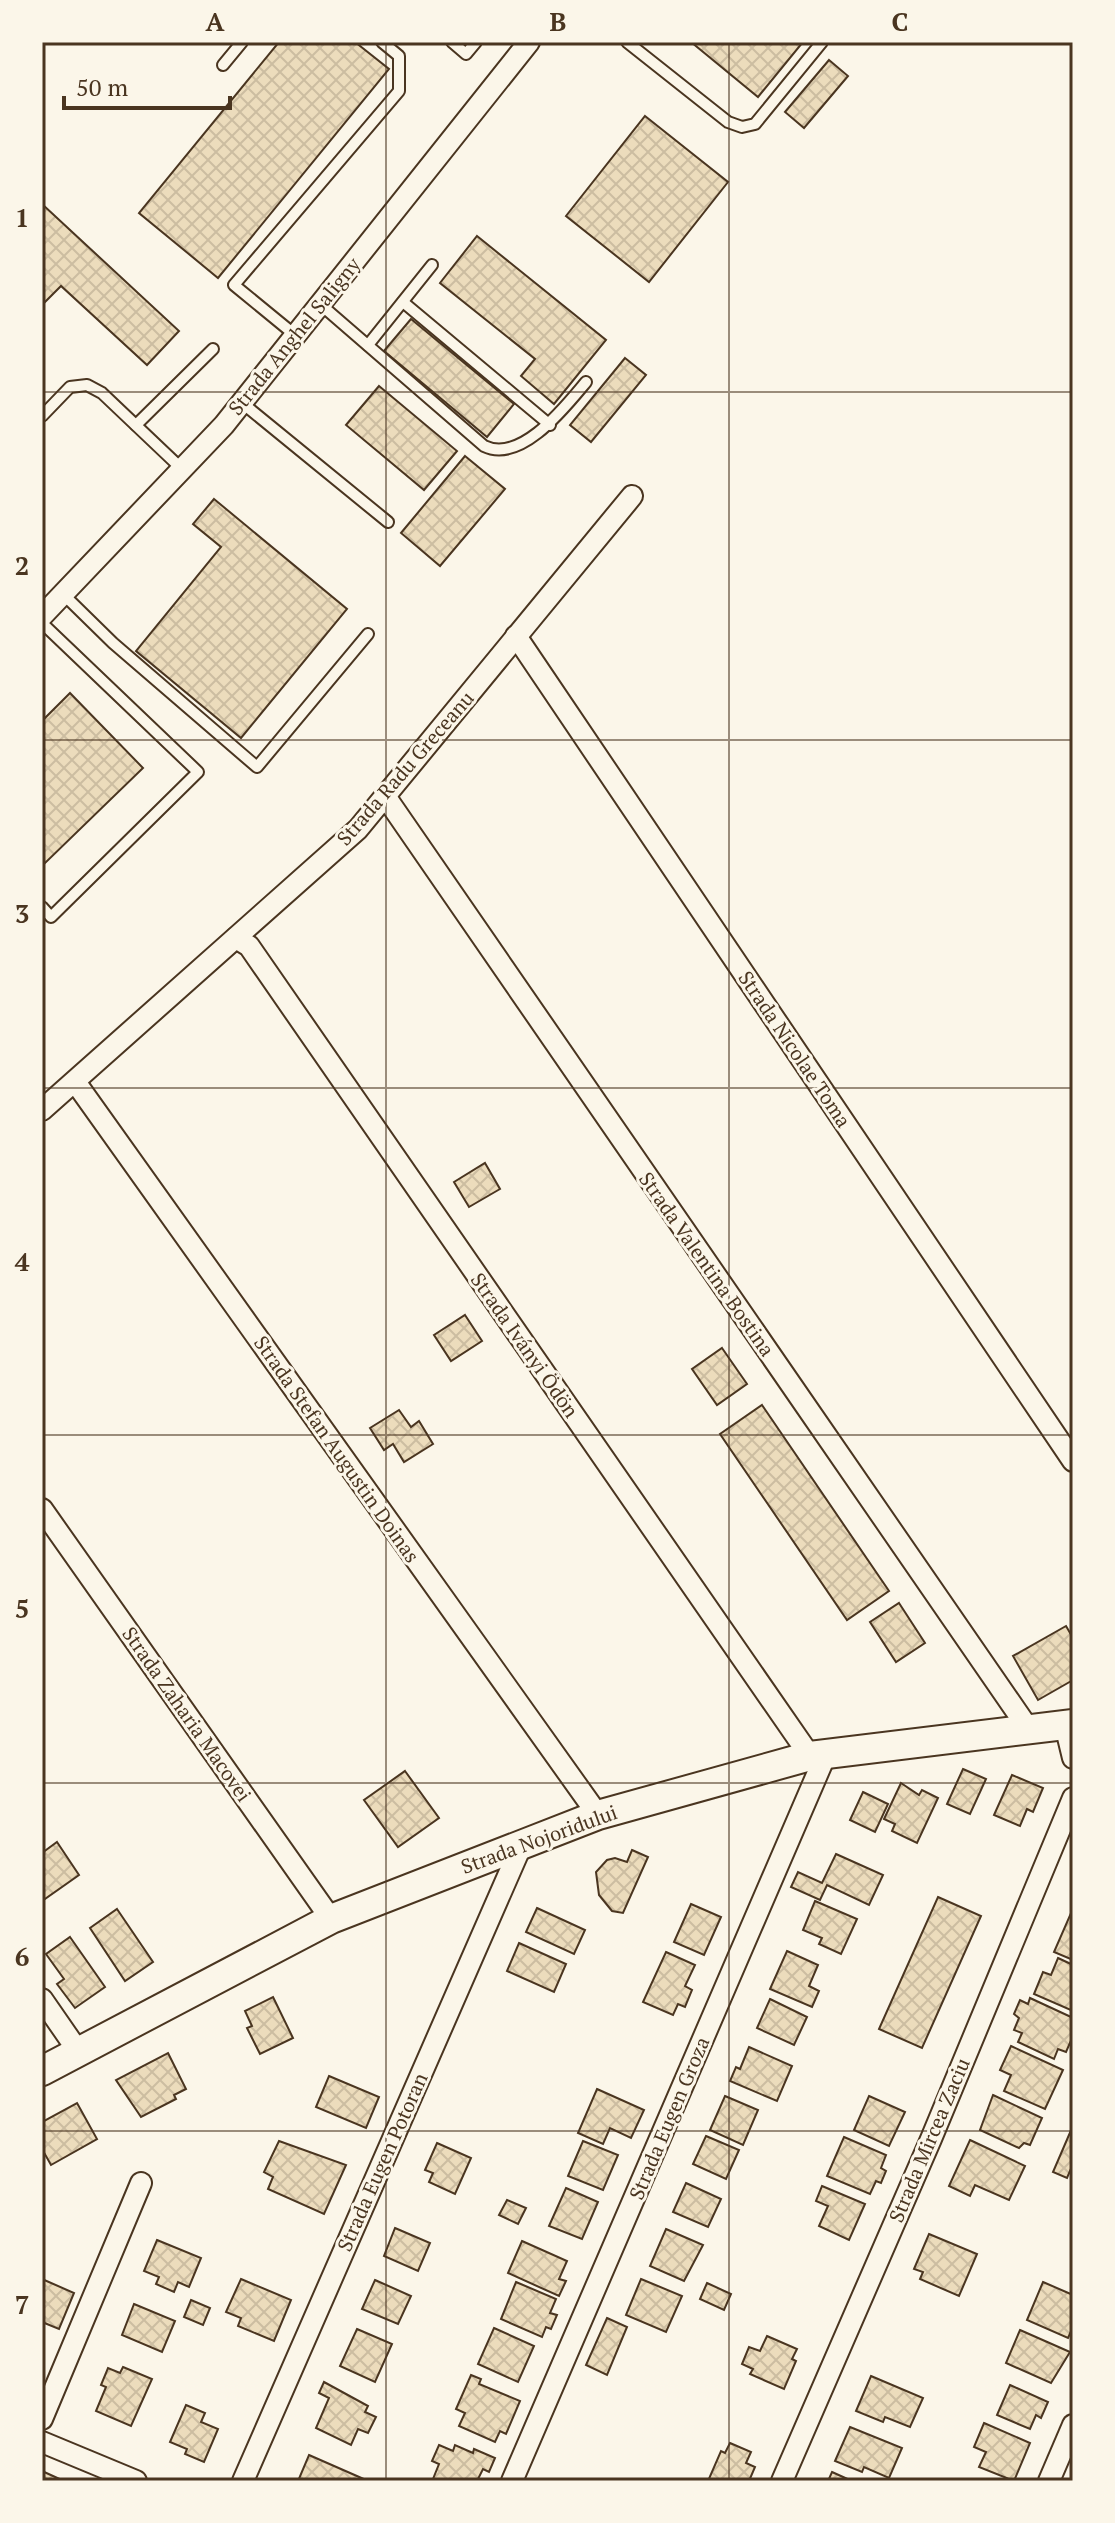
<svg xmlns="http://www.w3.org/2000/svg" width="1115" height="2523" font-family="'PT Serif',serif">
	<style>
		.building { fill: url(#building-cross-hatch); stroke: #4a3520; stroke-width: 2 }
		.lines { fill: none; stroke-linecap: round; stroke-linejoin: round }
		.service-casing { stroke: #4a3520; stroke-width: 14 }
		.minor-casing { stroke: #4a3520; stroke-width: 24 }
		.secondary-casing { stroke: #4a3520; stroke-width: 32 }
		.service { stroke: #fbf6e9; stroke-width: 10 }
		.minor { stroke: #fbf6e9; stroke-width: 20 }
		.secondary { stroke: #fbf6e9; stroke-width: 28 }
		.grid { fill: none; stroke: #4a3520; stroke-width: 2; stroke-opacity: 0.55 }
		.labels { text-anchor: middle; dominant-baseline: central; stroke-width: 6; stroke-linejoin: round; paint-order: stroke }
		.street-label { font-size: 20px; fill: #4a3520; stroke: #fbf6e9 }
		.neatline { fill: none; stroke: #4a3520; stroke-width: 3 }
		.grid-label { font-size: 26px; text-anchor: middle; font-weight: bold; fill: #4a3520 }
	</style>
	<defs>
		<pattern id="building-cross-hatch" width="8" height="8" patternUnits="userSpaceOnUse" patternTransform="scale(2)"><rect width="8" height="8" fill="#ecdcbc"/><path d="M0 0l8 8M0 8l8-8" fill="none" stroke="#ccbda1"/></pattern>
	</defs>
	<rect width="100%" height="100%" fill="#fbf6e9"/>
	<g class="building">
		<path d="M279,42H355L389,69L218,278L139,213Z"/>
		<path d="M691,42H803L758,97Z"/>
		<path d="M829,60L848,76L804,128L785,112Z"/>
		<path d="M645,116L728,182L649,282L566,216Z"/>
		<path d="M42,204L179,331L147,365L61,286L42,305Z"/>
		<path d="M477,236L606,340L554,404L521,376L535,359L440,283Z"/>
		<path d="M411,319L514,404L487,437L384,351Z"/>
		<path d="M625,358L646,375L591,442L570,425Z"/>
		<path d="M379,386L457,451L424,490L346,425Z"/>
		<path d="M465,456L505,489L440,566L401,533Z"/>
		<path d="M214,499L347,609L241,738L136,651L221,547L193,524Z"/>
		<path d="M70,693L143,768L42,866V721Z"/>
		<path d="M485,1163L500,1189L469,1207L454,1182Z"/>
		<path d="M465,1315L482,1341L451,1361L434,1335Z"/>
		<path d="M722,1348L747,1384L717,1405L692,1369Z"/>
		<path d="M762,1405L889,1591L847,1620L720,1434Z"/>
		<path d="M399,1410L411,1427L419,1421L433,1444L404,1462L393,1444L384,1450L370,1428Z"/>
		<path d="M899,1603L925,1643L896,1662L870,1622Z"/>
		<path d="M1066,1626L1073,1638V1680L1038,1700L1013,1656Z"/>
		<path d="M963,1769L986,1779L970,1814L947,1804Z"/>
		<path d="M405,1771L439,1818L398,1847L364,1800Z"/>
		<path d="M1012,1775L1043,1788L1033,1812L1027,1809L1020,1826L994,1815Z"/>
		<path d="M901,1783L919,1795L922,1790L938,1798L917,1843L892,1831L895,1824L884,1819Z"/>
		<path d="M863,1792L888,1804L875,1832L850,1820Z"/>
		<path d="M57,1842L79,1875L42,1901V1853Z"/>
		<path d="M632,1850L648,1857L623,1913L612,1911L599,1895L596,1872L607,1860L615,1858L627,1862Z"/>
		<path d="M836,1854L883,1875L869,1905L827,1885L820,1900L791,1887L798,1872L822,1883Z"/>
		<path d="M938,1897L981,1916L922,2048L879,2029Z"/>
		<path d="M815,1901L857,1919L841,1954L819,1944L822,1938L803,1930Z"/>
		<path d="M691,1904L721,1917L704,1955L674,1942Z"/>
		<path d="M537,1908L585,1930L574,1954L526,1932Z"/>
		<path d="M117,1909L153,1962L125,1981L90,1928Z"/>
		<path d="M1071,1913L1073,1914V1960L1054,1952Z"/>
		<path d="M70,1937L105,1987L75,2008L57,1984L64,1979L46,1954Z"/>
		<path d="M519,1943L566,1964L554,1992L507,1971Z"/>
		<path d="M787,1951L818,1965L809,1986L819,1991L812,2007L770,1989Z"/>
		<path d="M666,1952L695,1965L685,1986L692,1990L685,2007L678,2004L673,2015L643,2002Z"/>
		<path d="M1058,1958L1073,1965V2011L1034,1994L1043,1972L1051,1975Z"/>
		<path d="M273,1997L293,2038L260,2054L247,2028L252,2026L245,2011Z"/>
		<path d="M1030,1998L1071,2017L1073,2036L1066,2052L1058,2049L1054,2059L1018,2042L1022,2033L1014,2030L1019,2018L1014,2014L1020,2000L1028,2004Z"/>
		<path d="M770,1999L807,2017L794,2045L757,2028Z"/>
		<path d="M1011,2046L1063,2070L1045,2109L1004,2091L1011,2075L1000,2070Z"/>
		<path d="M749,2047L792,2066L777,2101L730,2081L736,2067L740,2069Z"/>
		<path d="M168,2053L186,2089L174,2095L176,2099L141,2117L116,2080Z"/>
		<path d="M329,2076L379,2097L366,2128L316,2107Z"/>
		<path d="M597,2089L644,2110L631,2138L610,2128L603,2144L578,2133Z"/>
		<path d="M993,2095L1042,2118L1030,2145L1024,2143L1019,2148L980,2130Z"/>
		<path d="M725,2096L758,2110L743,2145L710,2130Z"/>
		<path d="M869,2096L905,2112L889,2146L854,2130Z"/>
		<path d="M77,2103L97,2139L51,2165L42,2149V2122Z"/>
		<path d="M1072,2128L1073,2164L1067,2178L1053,2172Z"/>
		<path d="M706,2136L739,2150L726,2179L693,2164Z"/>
		<path d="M844,2137L886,2155L881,2168L886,2171L881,2183L876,2181L870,2194L827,2176Z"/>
		<path d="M970,2140L1025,2166L1009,2200L975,2185L970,2196L949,2186Z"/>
		<path d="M279,2141L346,2165L324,2214L268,2189L273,2177L264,2172Z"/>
		<path d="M583,2141L618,2155L603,2190L568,2176Z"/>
		<path d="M437,2143L471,2158L455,2194L429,2182L433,2173L425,2170Z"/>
		<path d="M686,2183L721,2199L708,2227L673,2212Z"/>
		<path d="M822,2186L865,2204L849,2240L819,2226L828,2206L816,2201Z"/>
		<path d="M566,2188L598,2202L582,2239L549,2226Z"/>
		<path d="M507,2200L526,2208L518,2224L499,2215Z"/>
		<path d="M395,2228L430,2243L418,2271L384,2256Z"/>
		<path d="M666,2229L703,2245L684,2281L650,2266Z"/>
		<path d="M929,2234L977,2254L959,2296L920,2279L923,2272L914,2269Z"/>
		<path d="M157,2240L201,2258L189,2287L178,2282L174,2292L156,2284L159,2277L144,2271Z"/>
		<path d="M522,2241L567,2261L559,2279L566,2281L559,2296L508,2273Z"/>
		<path d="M42,2279L74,2293L59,2329L42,2322Z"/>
		<path d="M241,2279L291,2300L274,2341L238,2326L241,2318L226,2312Z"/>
		<path d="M641,2279L682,2296L666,2332L626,2315Z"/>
		<path d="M375,2280L411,2296L398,2324L362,2309Z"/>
		<path d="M516,2282L556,2299L550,2313L557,2315L551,2329L546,2327L542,2337L501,2319Z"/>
		<path d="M1043,2282L1073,2295V2327L1068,2338L1027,2320Z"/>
		<path d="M707,2283L731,2294L724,2310L700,2299Z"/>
		<path d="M191,2300L210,2308L203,2325L184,2317Z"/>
		<path d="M134,2304L175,2321L162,2352L122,2335Z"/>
		<path d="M607,2318L627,2327L607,2375L586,2365Z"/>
		<path d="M494,2328L534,2346L518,2382L478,2364Z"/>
		<path d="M357,2329L392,2344L375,2382L340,2366Z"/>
		<path d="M1020,2330L1070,2352L1051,2383L1006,2363Z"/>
		<path d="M767,2336L797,2349L792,2359L796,2361L784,2389L750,2374L753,2369L742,2364L749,2347L760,2351Z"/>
		<path d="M123,2367L152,2379L131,2426L96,2411L106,2387L101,2385L108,2368L120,2373Z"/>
		<path d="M471,2375L481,2379L479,2384L520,2401L506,2434L500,2431L495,2442L459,2426L465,2413L456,2409Z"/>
		<path d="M871,2376L923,2398L910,2427L885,2417L883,2422L856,2411Z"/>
		<path d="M324,2382L368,2406L365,2412L376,2417L368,2433L358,2429L351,2445L316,2428L329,2398L319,2393Z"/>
		<path d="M1010,2385L1048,2402L1041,2418L1036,2415L1030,2429L997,2415Z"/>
		<path d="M186,2405L205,2413L201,2422L218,2429L204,2462L185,2454L187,2449L170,2442Z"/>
		<path d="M984,2423L1030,2443L1014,2481L979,2467L986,2452L974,2447Z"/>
		<path d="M850,2427L902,2448L889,2478L864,2467L862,2472L835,2461Z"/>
		<path d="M730,2443L751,2452L746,2463L755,2467L749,2481H708L721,2451L725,2453Z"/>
		<path d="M439,2445L453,2451L455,2445L473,2453L474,2449L495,2458L489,2472L483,2469L477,2481H437L433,2479L439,2464L432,2461Z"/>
		<path d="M309,2455L366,2480V2481H298Z"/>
		<path d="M42,2471L64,2481H42Z"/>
		<path d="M832,2472L852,2481H828Z"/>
	</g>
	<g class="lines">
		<g class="service-casing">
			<g id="service">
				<path d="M452,42L466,54L476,42"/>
				<path d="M627,42L728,122L742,127L755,124L822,42"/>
				<path d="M223,65L242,42"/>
				<path d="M403,302L550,425"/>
				<path d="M320,304L484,446C521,464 565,407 586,382"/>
				<path d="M295,335L234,285L399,91V56L382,42"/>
				<path d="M368,345L432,265"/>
				<path d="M241,402L388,522"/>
				<path d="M42,416L70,387L87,385L102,393L182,469"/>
				<path d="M136,425L213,349"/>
				<path d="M63,594L113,643L257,767L368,634"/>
				<path d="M42,623L198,772L51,917L42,907"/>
			</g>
		</g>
		<g class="minor-casing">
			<g id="minor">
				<path d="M42,616L224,425L529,42"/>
				<path d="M516,636L1073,1461"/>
				<path d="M385,796L1030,1731"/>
				<path d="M236,938L249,946L810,1756"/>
				<path d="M76,1083L598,1815"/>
				<path d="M42,1110L358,829L632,496"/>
				<path d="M42,1509L331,1919"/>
				<path d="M1065,1725L1073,1758"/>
				<path d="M42,1999L78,2051"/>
				<path d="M42,2419L141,2183"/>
				<path d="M42,2442L136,2481"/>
				<path d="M243,2481L522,1844"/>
				<path d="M512,2481L826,1754"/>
				<path d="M782,2481L931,2139L1073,1798"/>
				<path d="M1049,2481L1073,2425"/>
			</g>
		</g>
		<g class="secondary-casing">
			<path id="secondary" d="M42,2071L331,1919L598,1815L810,1756L1073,1724"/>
		</g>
		<use href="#service" class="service"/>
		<use href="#minor" class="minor"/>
		<use href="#secondary" class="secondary"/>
	</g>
	<path class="grid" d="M386,42V2481M729,42V2481M42,392H1073M42,740H1073M42,1088H1073M42,1435H1073M42,1783H1073M42,2131H1073"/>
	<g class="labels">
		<g class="street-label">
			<text transform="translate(294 336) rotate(-51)">Strada Anghel Saligny</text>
			<text transform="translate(405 768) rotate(-49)">Strada Radu Greceanu</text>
			<text transform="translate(795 1049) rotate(56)">Strada Nicolae Toma</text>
			<text transform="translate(707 1264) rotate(55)">Strada Valentina Bostina</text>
			<text transform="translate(525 1345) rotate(55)">Strada Iványi Ödön</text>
			<text transform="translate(337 1449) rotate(55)">Strada Stefan Augustin Doinas</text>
			<text transform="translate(187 1714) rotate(55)">Strada Zaharia Macovei</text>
			<text transform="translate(539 1839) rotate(-20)">Strada Nojoridului</text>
			<text transform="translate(669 2118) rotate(-67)">Strada Eugen Groza</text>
			<text transform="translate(929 2140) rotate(-67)">Strada Mircea Zaciu</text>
			<text transform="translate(382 2162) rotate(-66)">Strada Eugen Potoran</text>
		</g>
	</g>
	<rect width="1115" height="2523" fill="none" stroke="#fbf6e9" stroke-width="88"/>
	<path d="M64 96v12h166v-12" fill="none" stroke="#4a3520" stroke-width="4"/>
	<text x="76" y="96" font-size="24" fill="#4a3520" stroke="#fbf6e9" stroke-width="6" paint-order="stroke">50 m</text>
	<rect x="44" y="44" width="1027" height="2435" class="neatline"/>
	<g class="grid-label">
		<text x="215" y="31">A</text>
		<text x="558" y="31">B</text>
		<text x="900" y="31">C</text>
		<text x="22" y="227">1</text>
		<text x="22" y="575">2</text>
		<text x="22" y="923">3</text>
		<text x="22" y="1271">4</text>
		<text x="22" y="1618">5</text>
		<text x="22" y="1966">6</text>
		<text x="22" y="2314">7</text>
	</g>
</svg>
